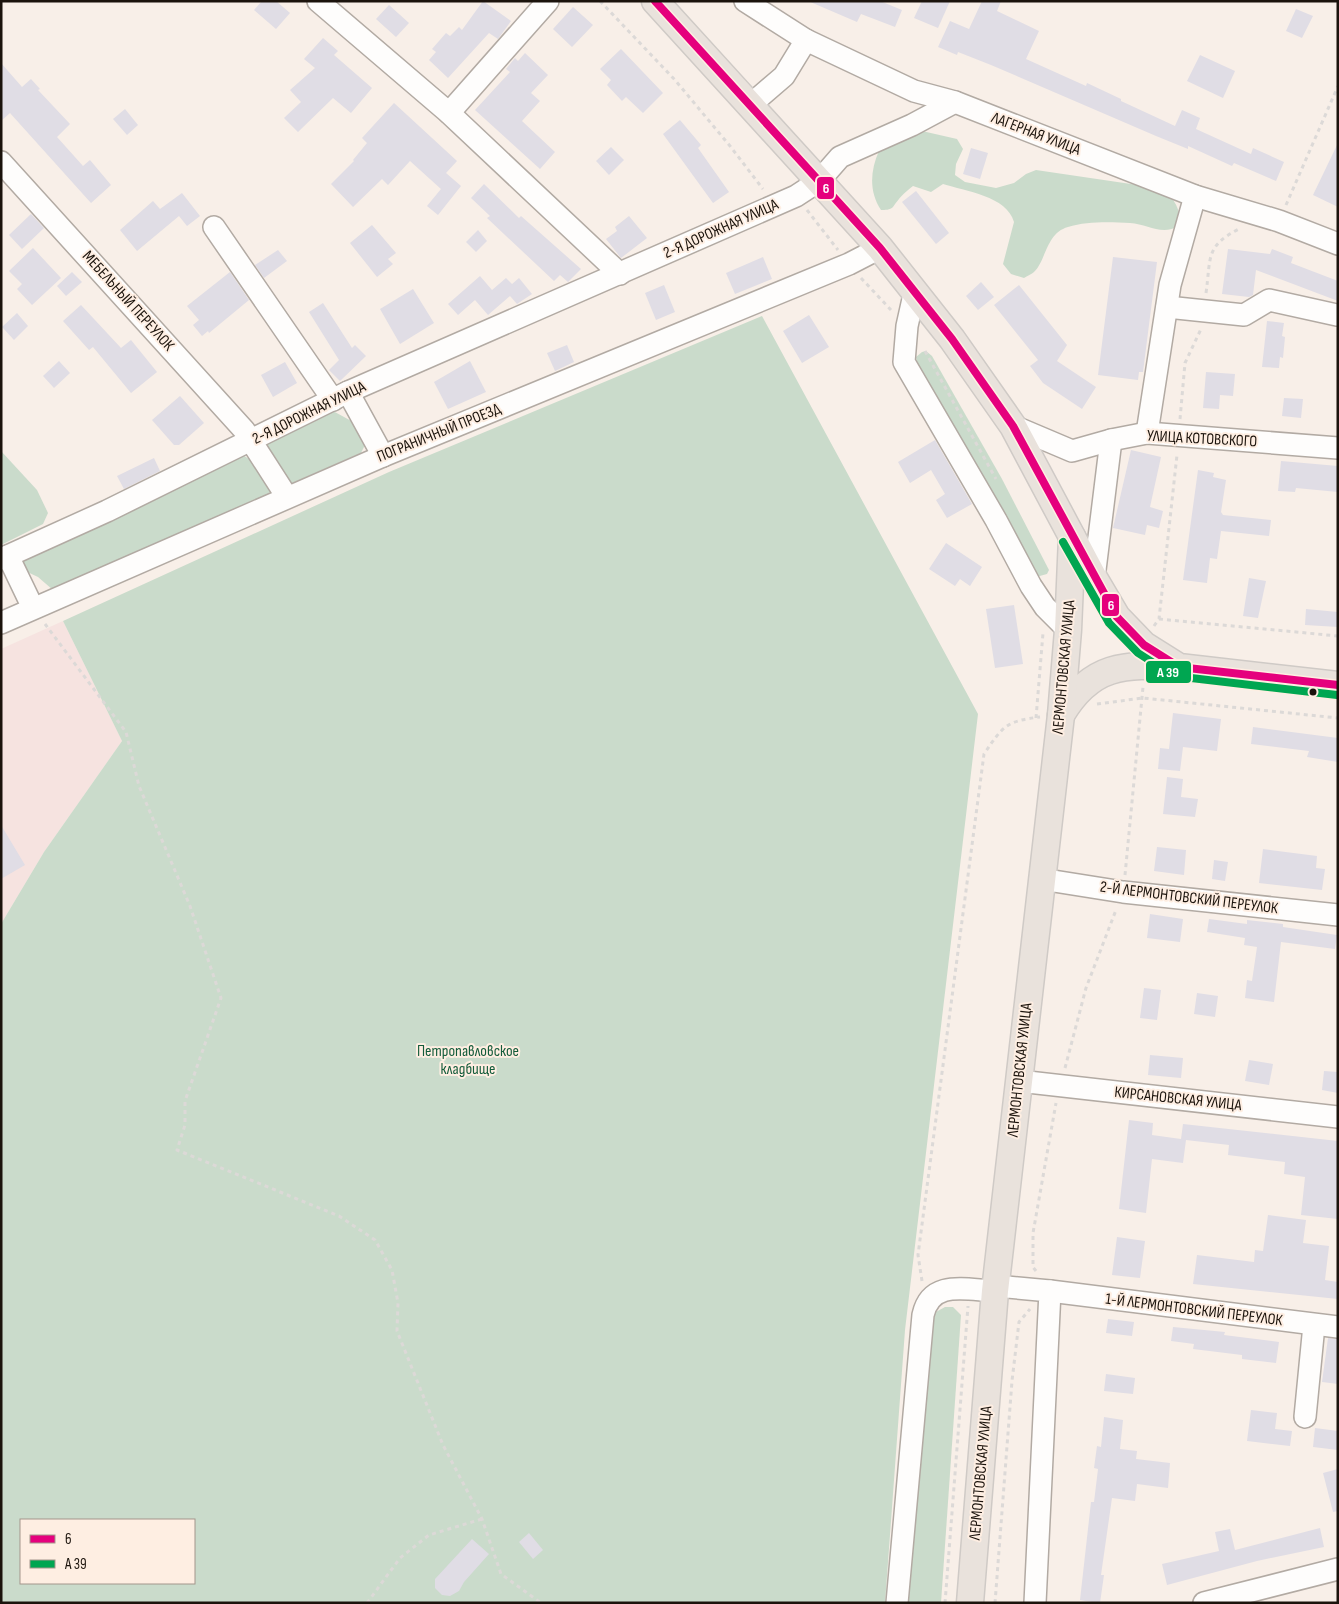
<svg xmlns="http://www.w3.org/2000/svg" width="1339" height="1604" font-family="'Sofia Sans Condensed',sans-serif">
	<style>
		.industrial { fill: #f6e3e0 }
		.green { fill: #cadbcb; fill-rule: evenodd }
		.building { fill: #e0dde5 }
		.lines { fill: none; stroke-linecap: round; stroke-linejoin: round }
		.minor-casing { stroke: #b2aaa3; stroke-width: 24 }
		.major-casing { stroke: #cfcac6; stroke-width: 29 }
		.path { stroke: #dcd9d7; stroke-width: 3; stroke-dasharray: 4 4; stroke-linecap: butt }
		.minor { stroke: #fefdfc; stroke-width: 21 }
		.major { stroke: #e9e2dc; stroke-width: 26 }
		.bus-1-casing { stroke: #feeee2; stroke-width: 11 }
		.bus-2-casing { stroke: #feeee2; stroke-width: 11 }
		.bus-1 { stroke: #e5007d; stroke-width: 8 }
		.bus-2 { stroke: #00a651; stroke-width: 8 }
		.bus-dot { fill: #1b130c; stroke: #feeee2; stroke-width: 2 }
		.labels { text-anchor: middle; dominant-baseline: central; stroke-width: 4; stroke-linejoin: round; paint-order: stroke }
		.street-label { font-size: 16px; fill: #1b130c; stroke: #feeee2 }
		.park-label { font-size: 16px; fill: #145c3b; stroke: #feeee2 }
		.line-badge { stroke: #feeee2; stroke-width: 2 }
		.badge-label { font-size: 14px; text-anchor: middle; font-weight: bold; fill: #fff }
	</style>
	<rect width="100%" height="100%" fill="#f8efe8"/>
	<path class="industrial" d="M63,621L122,741L44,852L1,924V649Z"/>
	<g class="green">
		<path d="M922,131L957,139L963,149L956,164L955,175L965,182L996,188L1014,183L1026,174L1036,170L1158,188C1173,195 1182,209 1179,226C1161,236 1148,224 1130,223C1111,222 1087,221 1068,227C1046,233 1046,261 1034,272C1032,274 1027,276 1024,278L1011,274L1003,264L1014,222C1007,196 965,191 943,184L931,192L913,186C903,194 900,197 893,207C890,210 885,210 881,210C869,192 870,171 879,151Z"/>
		<path d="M762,316L978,714L905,1330L885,1603H1V924L44,852L122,741L63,621L389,472ZM21,1520H194V1583H21Z"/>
		<path d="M926,351L932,356L1002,479L1049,570L1047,574L1036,577L917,363L916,357L922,352Z"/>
		<path d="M333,411L355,423L365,445L361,453L290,484L266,449L267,443Z"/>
		<path d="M1,451L37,490L48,513L43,524L1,545Z"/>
		<path d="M243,455C257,463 264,478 270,492L267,496L53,590L38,577L21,569L17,563Z"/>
		<path d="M945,1307H953L961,1315L941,1603H906L934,1313Z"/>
	</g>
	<g class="building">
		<path d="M262,1H276L290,13L276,29L254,10Z"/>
		<path d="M483,1L511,21L498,39L489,33L448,78L429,60L436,52L432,49L446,33L450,36L459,27L462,30Z"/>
		<path d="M808,1H880L902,10L895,27L861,14L857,22Z"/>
		<path d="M922,1H950L938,28L914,18Z"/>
		<path d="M982,1H1001L997,11L1039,31L1026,59L1086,86L1087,83L1121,99V101L1175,126L1182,110L1200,118L1196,129L1251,154L1253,148L1284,162L1276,181L1234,163L1232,166L1188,146V149L1156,136L991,65L958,52L957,55L938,47L950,21L969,29Z"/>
		<path d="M389,5L409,23L396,37L376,19Z"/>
		<path d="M573,7L593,25L572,47L553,29Z"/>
		<path d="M1296,9L1313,16L1302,38L1286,31Z"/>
		<path d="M323,38L338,51L334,55L372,88L351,113L333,98L298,132L284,118L301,102L290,90L315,68L304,59Z"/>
		<path d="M621,49L663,93L643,113L626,97L622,101L607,85L611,80L600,69Z"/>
		<path d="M525,53L548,75L531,93L540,101L522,121L555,152L540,169L475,110L510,72L506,69L515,58L518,61Z"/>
		<path d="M1200,55L1235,71L1223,98L1187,81Z"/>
		<path d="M1,63L22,87L31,79L40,89L38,90L70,124L57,137L83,166L90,160L111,185L91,203L10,113L1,121Z"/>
		<path d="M394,103L457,161L446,173L461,186L438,215L427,206L441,189L410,161L388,185L382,179L353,207L331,184L354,161L353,160L367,143L362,138Z"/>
		<path d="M125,109L138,125L127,135L113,119Z"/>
		<path d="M680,120L701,145L698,148L729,192L713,203L663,134Z"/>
		<path d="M1338,143V207L1313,195Z"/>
		<path d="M611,147L624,160L609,175L596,161Z"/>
		<path d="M971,148L988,153L980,179L963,174Z"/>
		<path d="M484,184L519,218L521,216L581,269L568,282L560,275L554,281L487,218L490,216L471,198Z"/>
		<path d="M916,191L949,233L936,244L902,202Z"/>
		<path d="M182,193L200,216L187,226L179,216L137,251L120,230L153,201L160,209Z"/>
		<path d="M31,214L44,228L22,249L9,235Z"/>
		<path d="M629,216L647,238L621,258L606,239L617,231L615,227Z"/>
		<path d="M372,225L396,253L388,259L393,264L377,277L350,243Z"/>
		<path d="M478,230L487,241L476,252L466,242Z"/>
		<path d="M33,248L61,278L32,305L17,289L22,284L9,271Z"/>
		<path d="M1228,249L1270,254L1272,249L1293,257L1291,263L1338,281V301L1256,270L1253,295L1249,297L1222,294Z"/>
		<path d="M278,250L287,261L264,278L255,265Z"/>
		<path d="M763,257L772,279L735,294L726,273Z"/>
		<path d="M1113,257L1157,262L1143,372H1139L1138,380L1098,375Z"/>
		<path d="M72,272L82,282L66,296L57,286Z"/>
		<path d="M230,272L249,300L209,333L208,331L202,336L193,325L199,320L187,306Z"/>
		<path d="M480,276L492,290L506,278L512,284L519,278L532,294L517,304L510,296L488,315L475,300L458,315L448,304Z"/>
		<path d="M981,282L994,297L978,310L966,296Z"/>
		<path d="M664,285L675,312L656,320L645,293Z"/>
		<path d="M1019,285L1067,345L1057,361L1096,387L1082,409L1043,383L1030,366L1038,360L994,305Z"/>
		<path d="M413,289L434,323L400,344L380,309Z"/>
		<path d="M323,303L352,348L355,345L366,356L340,381L329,370L339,360L309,312Z"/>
		<path d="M81,305L121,348L131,340L157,372L131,393L93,347L89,350L63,321Z"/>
		<path d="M17,313L28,326L14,340L2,327Z"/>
		<path d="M809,315L829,347L802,363L783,331Z"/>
		<path d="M1267,321L1284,323L1282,336L1285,337L1283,358L1280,357L1279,368L1262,367Z"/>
		<path d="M567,345L574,362L555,371L547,353Z"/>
		<path d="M59,361L70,373L54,388L43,376Z"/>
		<path d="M470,361L486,392L448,409L434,382Z"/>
		<path d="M285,362L297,383L273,397L261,375Z"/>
		<path d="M1206,372L1235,374L1233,396L1220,395L1219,409L1203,408Z"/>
		<path d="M180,396L204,423L179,445H174L152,420Z"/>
		<path d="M1284,398L1303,399L1301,418L1282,416Z"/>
		<path d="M935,440L972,504L947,518L936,500L945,494L931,470L910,483L898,462Z"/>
		<path d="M1131,450L1161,457L1150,507L1163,511L1159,528L1147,525L1145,535L1113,528Z"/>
		<path d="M154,458L160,471L124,489L117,476Z"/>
		<path d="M1281,461L1338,466V492L1296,488L1295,492L1278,491Z"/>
		<path d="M1198,470L1214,473L1213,477L1226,480L1221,512L1223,515L1271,520L1269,536L1221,531L1217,559L1210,558L1207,583L1183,580Z"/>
		<path d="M946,543L982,567L970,586L960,579L955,586L929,569Z"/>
		<path d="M1249,578L1266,581L1258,618L1243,616Z"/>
		<path d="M1014,605L1023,664L995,668L986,609Z"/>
		<path d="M1306,609L1338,612V627L1305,625Z"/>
		<path d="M1173,713L1221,719L1217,751L1183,747L1180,771L1158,769L1160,748L1169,749Z"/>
		<path d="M1253,727L1338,738V762L1307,757L1309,751L1251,744Z"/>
		<path d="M1167,777L1183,779L1181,797L1198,799L1195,817L1163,814Z"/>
		<path d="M1,825L25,865L1,879Z"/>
		<path d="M1157,847L1186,850L1184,875L1154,871Z"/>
		<path d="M1263,849L1317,856L1316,868L1325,869L1322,890L1259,883Z"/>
		<path d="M1214,860L1228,862L1225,881L1212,879Z"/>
		<path d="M1150,914L1183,919L1180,942L1147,938Z"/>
		<path d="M1209,919L1247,924V920L1283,924V927L1337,935L1335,949L1281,942L1274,1002L1245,998L1247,980L1252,981L1257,947L1244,945L1245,938L1207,932Z"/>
		<path d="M1144,988L1161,990L1157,1020L1140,1018Z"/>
		<path d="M1197,993L1218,996L1215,1017L1194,1014Z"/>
		<path d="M1150,1055L1183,1058L1181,1078L1148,1075Z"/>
		<path d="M1249,1060L1273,1064L1269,1085L1245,1081Z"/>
		<path d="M1324,1071L1338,1072V1093L1322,1090Z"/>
		<path d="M1129,1120L1153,1123L1152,1135L1181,1139L1183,1124L1338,1141V1219L1301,1215L1305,1177L1284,1174L1285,1162L1228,1155L1229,1145L1186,1140L1183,1163L1152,1159L1146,1213L1119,1209Z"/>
		<path d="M1268,1215L1306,1220L1303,1243L1329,1246L1325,1280L1338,1282V1299L1193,1284L1197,1255L1254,1262L1255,1250L1263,1251Z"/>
		<path d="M1117,1237L1145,1241L1140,1278L1112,1275Z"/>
		<path d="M1108,1319L1134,1322L1132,1336L1106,1333Z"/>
		<path d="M1173,1327L1225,1332L1224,1335L1279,1342L1276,1363L1242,1359V1355L1193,1349L1194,1344L1171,1341Z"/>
		<path d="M1328,1338L1338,1339V1384L1322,1382Z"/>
		<path d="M1106,1374L1135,1378L1133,1394L1104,1391Z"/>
		<path d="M1251,1410L1277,1413L1275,1429L1292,1431L1290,1446L1247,1441Z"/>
		<path d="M1104,1417L1123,1420L1120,1449L1137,1451L1136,1459L1170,1463L1168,1488L1137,1484L1135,1501L1112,1498L1101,1575H1104L1100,1603H1098L1080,1600L1091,1502H1094L1098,1469L1094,1468L1097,1446L1101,1447Z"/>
		<path d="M1315,1428L1338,1431V1450L1313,1447Z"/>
		<path d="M1338,1469V1511L1333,1512L1323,1473Z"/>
		<path d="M1320,1528L1324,1547L1257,1561L1167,1585L1162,1564L1219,1551L1215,1532L1230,1529L1235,1550Z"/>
		<path d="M529,1533L543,1550L533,1559L519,1542Z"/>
		<path d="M472,1539L489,1554L464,1582L459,1591L450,1596L442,1595L435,1588V1579Z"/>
	</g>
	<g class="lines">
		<g class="minor-casing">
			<g id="minor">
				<path d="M318,1L449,113L620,274"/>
				<path d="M745,1L806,40L914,91L955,102L1195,196L1279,221L1338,244"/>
				<path d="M749,106L784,76L806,40"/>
				<path d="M449,113L548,1"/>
				<path d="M1,162L244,430L287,497"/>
				<path d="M214,227L333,400"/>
				<path d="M915,290L907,326L904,362L996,520L1031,586L1045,607L1068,630"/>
				<path d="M1167,307L1244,315L1269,300L1337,315"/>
				<path d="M348,392L383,456"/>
				<path d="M1013,426L1072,451L1111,440L1147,433L1338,448"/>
				<path d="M1147,433L1170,285L1195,196"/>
				<path d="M8,556L33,608"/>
				<path d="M1,559L107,511L348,392L796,196L819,181L840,157L912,125L955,102"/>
				<path d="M1094,578L1111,440"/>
				<path d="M1,623L383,456L849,264L880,248"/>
				<path d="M1041,879L1123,892L1338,915"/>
				<path d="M1019,1081L1338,1117"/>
				<path d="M996,1286L1050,1291L1035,1603"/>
				<path d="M1050,1291L1338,1327"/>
				<path d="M1305,1417L1314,1325"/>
				<path d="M897,1603L923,1315C931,1279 966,1290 995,1291"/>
				<path d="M1204,1603L1338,1569"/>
			</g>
		</g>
		<g class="major-casing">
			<g id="major">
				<path d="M655,1L880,248L952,339L1013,426L1094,578L1117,617L1144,645L1179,667L1338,685"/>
				<path d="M1061,715C1091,664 1124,664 1178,667"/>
				<path d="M970,1603L995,1291L1061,715L1068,630L1072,537"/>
			</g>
		</g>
		<g class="path">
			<path d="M600,1L675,80L730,146L763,189"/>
			<path d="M1286,205L1338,86"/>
			<path d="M807,210L838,250"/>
			<path d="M861,278L891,310"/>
			<path d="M1206,293C1211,258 1205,246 1239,229"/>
			<path d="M925,351L996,479"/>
			<path d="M1180,419L1185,363L1201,329"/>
			<path d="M1159,619L1338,636"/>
			<path d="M45,624L126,732L139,786L190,906L221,998L185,1101V1125L177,1150L339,1216L375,1240L392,1270L398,1303L397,1331L443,1445L482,1519L501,1574L541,1603"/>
			<path d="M1154,626L1159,619L1177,455"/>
			<path d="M1097,704L1143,698L1338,718"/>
			<path d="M1036,718L1043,633"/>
			<path d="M1125,875L1143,687"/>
			<path d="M1065,1068L1086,988L1116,910"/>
			<path d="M1036,1271L1033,1267V1233L1056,1103"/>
			<path d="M922,1281L918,1255L984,754C1003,726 1006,721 1040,717"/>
			<path d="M367,1603L400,1558L429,1535L482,1519"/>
			<path d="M945,1603L968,1306"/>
			<path d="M995,1603L1012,1381L1019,1322L1030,1309"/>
		</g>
		<use href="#minor" class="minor"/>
		<use href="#major" class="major"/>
		<g class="bus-1-casing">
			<path id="bus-1" d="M655,1L880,248L952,339L1013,426L1117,617L1144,645L1179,667L1338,685"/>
		</g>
		<g class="bus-2-casing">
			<path id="bus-2" d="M1063,542L1109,623L1138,653L1174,676L1337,695"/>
		</g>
		<use href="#bus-1" class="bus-1"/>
		<use href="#bus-2" class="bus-2"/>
	</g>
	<circle class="bus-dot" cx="1313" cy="692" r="4.5"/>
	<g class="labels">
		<g class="street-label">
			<text transform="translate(1036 134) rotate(21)">ЛАГЕРНАЯ УЛИЦА</text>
			<text transform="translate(721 229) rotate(-24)">2-Я ДОРОЖНАЯ УЛИЦА</text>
			<text transform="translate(128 301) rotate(48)">МЕБЕЛЬНЫЙ ПЕРЕУЛОК</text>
			<text transform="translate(309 413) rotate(-26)">2-Я ДОРОЖНАЯ УЛИЦА</text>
			<text transform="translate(439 433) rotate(-22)">ПОГРАНИЧНЫЙ ПРОЕЗД</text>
			<text transform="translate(1202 439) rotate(3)">УЛИЦА КОТОВСКОГО</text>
			<text transform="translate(1064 667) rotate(-85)">ЛЕРМОНТОВСКАЯ УЛИЦА</text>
			<text transform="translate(1189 898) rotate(7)">2-Й ЛЕРМОНТОВСКИЙ ПЕРЕУЛОК</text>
			<text transform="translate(1020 1070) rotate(-84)">ЛЕРМОНТОВСКАЯ УЛИЦА</text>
			<text transform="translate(1178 1099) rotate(6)">КИРСАНОВСКАЯ УЛИЦА</text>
			<text transform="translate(1194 1310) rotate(7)">1-Й ЛЕРМОНТОВСКИЙ ПЕРЕУЛОК</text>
			<text transform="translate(981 1473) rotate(-85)">ЛЕРМОНТОВСКАЯ УЛИЦА</text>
		</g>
		<g class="park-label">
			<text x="468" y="1051">Петропавловское<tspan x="468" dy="18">кладбище</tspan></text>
		</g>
	</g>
	<g class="line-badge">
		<rect x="816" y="176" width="19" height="24" rx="5" fill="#e5007d"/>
		<rect x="1101" y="593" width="19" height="24" rx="5" fill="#e5007d"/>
		<rect x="1145" y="660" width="47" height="24" rx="5" fill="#00a651"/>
	</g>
	<g class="badge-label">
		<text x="826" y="193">6</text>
		<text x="1111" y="610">6</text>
		<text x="1168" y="677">А 39</text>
	</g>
	<rect width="1339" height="1604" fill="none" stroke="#1b130c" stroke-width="5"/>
	<rect x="20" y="1519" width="175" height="65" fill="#feeee2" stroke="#a3968c"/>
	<rect x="30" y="1535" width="25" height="8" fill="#e5007d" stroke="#a3968c"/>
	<text x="65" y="1544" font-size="15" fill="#1b130c">6</text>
	<rect x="30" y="1560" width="25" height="8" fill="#00a651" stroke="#a3968c"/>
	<text x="65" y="1569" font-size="15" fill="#1b130c">А 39</text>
</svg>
